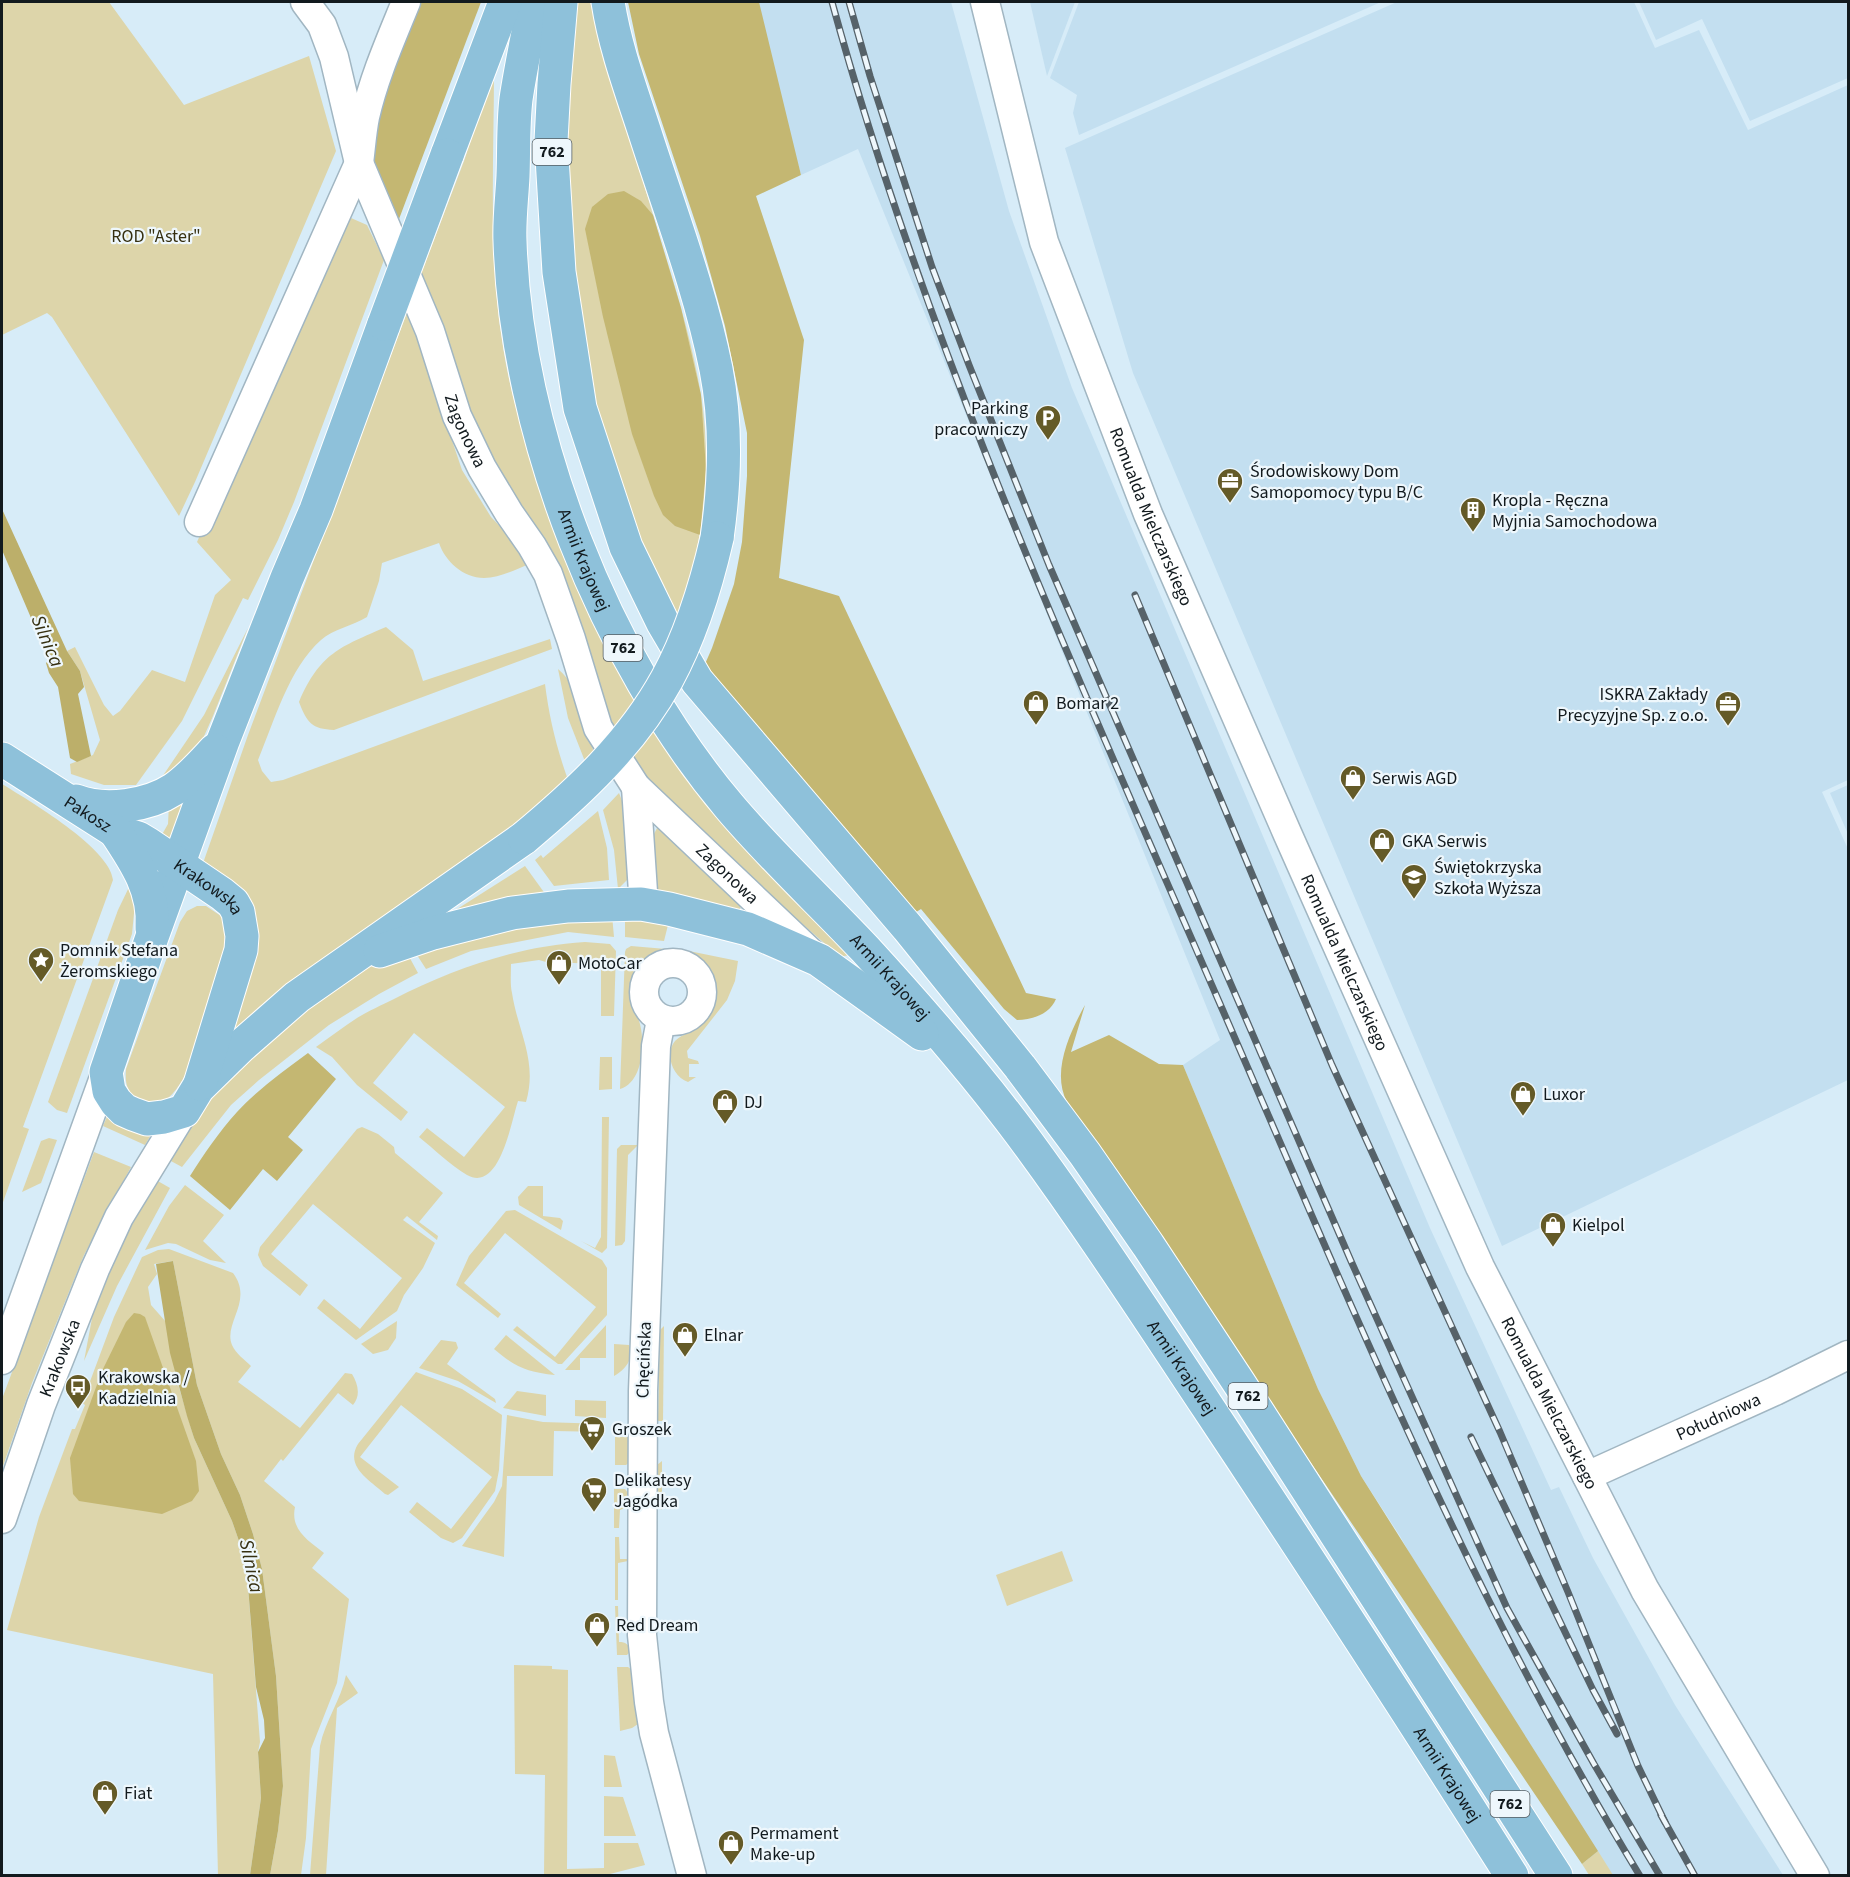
<svg xmlns="http://www.w3.org/2000/svg" width="1850" height="1877" font-family="'Source Sans 3',sans-serif">
	<style>
		.built { fill: #c3dff0 }
		.green { fill: #ddd5aa }
		.forest { fill: #c4b772 }
		.water { fill: #bcaf6a }
		.lines { fill: none; stroke-linecap: round; stroke-linejoin: round }
		.minor-casing { stroke: #a1b6c2; stroke-width: 31 }
		.major-casing { stroke: #fff; stroke-width: 35 }
		.minor { stroke: #fff; stroke-width: 28 }
		.major { stroke: #8ec1da; stroke-width: 33 }
		.rail-casing { stroke: #566269; stroke-width: 7 }
		.rail { stroke: #eef7fc; stroke-width: 4.5; stroke-dasharray: 14; stroke-linecap: butt }
		.major-bridge-casing { stroke: #fff; stroke-width: 35; stroke-linecap: butt }
		.major-bridge { stroke: #8ec1da; stroke-width: 33 }
		.labels { text-anchor: middle; dominant-baseline: central; stroke-width: 4.5; stroke-linejoin: round; paint-order: stroke }
		.shield { fill: #eef7fc; stroke: #545c61; stroke-width: 1.5 }
		.shield-label { font-size: 16px; font-weight: bold; fill: #121a1e }
		.park-label { font-size: 18px; fill: #363011; stroke: #eef7fc }
		.poi-label { font-size: 18px; fill: #121a1e; stroke: #eef7fc; text-anchor: start }
		.street-label { font-size: 18px; fill: #121a1e; stroke: #eef7fc }
		.water-label { font-size: 20px; font-style: italic; fill: #363011; stroke: #eef7fc }
	</style>
	<rect width="100%" height="100%" fill="#d7ecf8"/>
	<g class="built">
		<path d="M752,2H951L1009,211L1072,388L1430,1228L1551,1490L1559,1487L1593,1558L1675,1705L1783,1875H1601L1516,1746L1400,1536L1361,1476L1318,1389L1183,1065L1220,1040L858,149L801,175Z"/>
		<path d="M1030,2H1075L1047,76Z"/>
		<path d="M1079,2H1381L1079,135L1073,113L1077,95L1050,78Z"/>
		<path d="M1397,2H1634L1655,48L1699,30L1748,130L1848,85V780L1822,792L1848,849V1080L1502,1246L1133,373L1065,148Z"/>
		<path d="M1639,2H1848V78L1750,121L1702,19L1656,40Z"/>
		<path d="M1848,785V834L1830,793Z"/>
	</g>
	<g class="green">
		<path d="M2,2H109L184,105L309,56L336,151L195,482L179,516L52,317L47,313L2,335Z"/>
		<path d="M577,2H590C611,73 632,144 653,215C671,274 691,334 701,395C713,470 703,548 677,619L641,548L590,388L561,182Z"/>
		<path d="M494,70C494,161 488,256 503,347C515,425 546,502 575,576L849,955L840,957L668,806L611,735L466,405L421,274L464,161Z"/>
		<path d="M351,218L367,225L384,260L294,502L278,540L248,600L243,598L182,721L136,785H104L71,774L70,764L93,755L100,740L80,671L67,651L75,647L104,705L113,716L120,711L152,670L185,682L215,595L231,580L197,542L338,227L343,220Z"/>
		<path d="M408,310L462,470L491,517L515,542L529,564C515,570 499,578 484,578C463,578 445,561 439,543L382,563L379,581L367,617C353,626 333,629 321,640C289,668 274,722 258,760L262,771L271,782L283,780L545,684C549,716 556,746 567,777L517,825L223,1047L249,970L202,866L248,735Z"/>
		<path d="M386,627L413,650L423,681L550,639L552,649L334,730C312,729 307,723 299,702C320,653 340,647 386,627Z"/>
		<path d="M248,628L213,716L197,752L160,780L204,715Z"/>
		<path d="M558,669C582,689 586,727 595,756L586,764L568,718Z"/>
		<path d="M2,784C28,800 110,848 113,880L23,1127L29,1129L2,1205Z"/>
		<path d="M189,792L174,847L160,838L168,824L169,804Z"/>
		<path d="M619,793L628,816V879L618,889L614,850L603,810Z"/>
		<path d="M598,811L607,848L609,880L554,886L535,860L541,855L543,858Z"/>
		<path d="M657,828L661,829L741,904L740,910L657,891L653,836Z"/>
		<path d="M525,866L546,895L443,918Z"/>
		<path d="M132,881L135,903L132,934L67,1113L57,1110L48,1102L118,910Z"/>
		<path d="M197,906H206L224,918L229,946L186,1073C176,1093 160,1115 136,1098C126,1091 125,1081 126,1069L180,922L187,911Z"/>
		<path d="M612,915L614,937L568,932L471,951L426,969L417,955L437,941Z"/>
		<path d="M625,915L669,921L664,941L625,937Z"/>
		<path d="M585,942L610,944L616,951L614,1016H601V964L546,962L539,960L511,964C511,974 510,984 512,993C518,1032 538,1061 526,1102L518,1101C511,1122 500,1193 467,1175C450,1165 434,1149 419,1137L427,1128L464,1157L505,1107L414,1033L373,1083L408,1112L401,1121L357,1085L332,1057L316,1047C330,1037 343,1027 357,1018C368,1011 382,1005 394,999C453,969 518,946 585,942Z"/>
		<path d="M631,946L666,949C643,956 626,977 631,1002C633,1010 638,1016 640,1024C645,1044 643,1082 620,1089L625,952L626,949Z"/>
		<path d="M684,950L738,961L735,981L727,1000L687,1051L688,1058L698,1061L699,1064H689V1077H696L688,1082C673,1077 664,1054 675,1041C680,1036 688,1033 695,1029C713,1018 720,997 714,977C709,963 698,955 684,950Z"/>
		<path d="M406,951L418,973L379,994L329,1025L259,1080L231,1105L182,1167L169,1160L218,1090L264,1040L352,975Z"/>
		<path d="M600,1057H612V1089L599,1090Z"/>
		<path d="M109,1112L152,1133L145,1145L103,1126Z"/>
		<path d="M602,1117H609L607,1248L602,1253L581,1241L595,1248L601,1237Z"/>
		<path d="M362,1127L378,1134L394,1147L395,1153L443,1193L419,1222L438,1236L437,1240L407,1216L403,1220L435,1243L423,1268L404,1295L397,1311L356,1340L317,1308L324,1299L360,1329L402,1278L313,1204L271,1254L308,1285L300,1296L263,1266L258,1255L260,1247L357,1129Z"/>
		<path d="M49,1138L57,1140L41,1183L22,1192L41,1141Z"/>
		<path d="M621,1145H638L628,1155L625,1241L622,1245L615,1246L617,1149Z"/>
		<path d="M94,1152L131,1167L84,1255L32,1383L2,1469V1399Z"/>
		<path d="M156,1180L170,1188L117,1286L84,1361L93,1313L100,1293L133,1222Z"/>
		<path d="M185,1185L224,1215L203,1241L226,1263L210,1260L176,1244L168,1243L145,1250L169,1206Z"/>
		<path d="M528,1186H543V1216L560,1218L563,1221L561,1230L519,1205L518,1197Z"/>
		<path d="M515,1210L602,1260L607,1268V1315L562,1364H558L513,1330L517,1326L555,1357L596,1307L505,1233L464,1283L501,1314L498,1318L456,1285L469,1256L506,1211Z"/>
		<path d="M169,1249L233,1273C254,1301 223,1323 232,1345C236,1354 245,1360 251,1366L238,1382L300,1428L345,1373L352,1374C358,1384 361,1395 353,1405L338,1393L283,1461L281,1459L264,1481L295,1507C290,1530 309,1541 324,1553L312,1568L349,1599L337,1683L311,1749L306,1838L301,1875H270L278,1831L283,1786L276,1676L262,1569L253,1534L240,1495L221,1454L197,1385L173,1261L154,1264L157,1274L148,1287L151,1305L166,1322L178,1384L194,1438L232,1521L246,1561L260,1742L258,1752L261,1798L250,1875H218L213,1674L7,1630L39,1517L72,1429H75L85,1405L82,1403L114,1317L142,1257L158,1250Z"/>
		<path d="M397,1321L396,1338L388,1350L373,1354L361,1344Z"/>
		<path d="M606,1325V1358H580V1370H565Z"/>
		<path d="M664,1326L663,1421H658L660,1330Z"/>
		<path d="M506,1335L555,1375C527,1372 515,1367 494,1349Z"/>
		<path d="M441,1340L456,1342L458,1348L447,1364L495,1399L496,1403L458,1381L419,1368Z"/>
		<path d="M614,1344L629,1345C634,1359 626,1369 614,1376Z"/>
		<path d="M416,1372L462,1389L502,1415L499,1470L495,1491L462,1538L453,1543L441,1538L409,1512L417,1502L451,1529L492,1477L401,1405L360,1457L399,1487L388,1495L385,1494C371,1481 344,1467 358,1444Z"/>
		<path d="M517,1391L546,1395V1416L503,1408Z"/>
		<path d="M575,1400L606,1401V1418L575,1416Z"/>
		<path d="M507,1415L543,1422L605,1424V1432L554,1431L553,1476H507L504,1557L462,1546L494,1502L502,1486Z"/>
		<path d="M615,1437H630V1462L626,1465H615Z"/>
		<path d="M662,1461V1510L657,1505V1465Z"/>
		<path d="M614,1489H625L628,1493L627,1507L620,1510L619,1528H614Z"/>
		<path d="M615,1537H619L620,1559H627L628,1561L618,1563V1600H615Z"/>
		<path d="M1062,1551L1073,1581L1007,1606L996,1575Z"/>
		<path d="M615,1606H618L619,1642C626,1642 628,1644 631,1651L627,1655H617Z"/>
		<path d="M514,1665L552,1666V1669L568,1670L567,1869L604,1868V1843H638L645,1865L606,1875H544L545,1775L515,1774Z"/>
		<path d="M617,1667H628L632,1670L638,1724L632,1728L620,1731Z"/>
		<path d="M346,1675L358,1693L337,1708L326,1875H310L320,1746C325,1721 341,1700 346,1675Z"/>
		<path d="M604,1755L615,1756L622,1787H604Z"/>
		<path d="M604,1796L623,1797L636,1836H604Z"/>
		<path d="M1598,1851L1613,1875H1589L1582,1864Z"/>
	</g>
	<g class="forest">
		<path d="M417,2H481L396,227L377,171L372,151L376,118Z"/>
		<path d="M628,2H759L801,175L756,196L804,340L779,578L839,596L1026,993L1056,999C1050,1014 1032,1020 1017,1020L1004,1009L921,909L913,914L705,664L712,648L734,584L742,542L747,476V433L725,326L700,236L639,54Z"/>
		<path d="M624,191L641,201L653,215L681,308L701,395L706,470L700,535L675,526L663,515L654,496L632,434L603,317L585,229L592,207L608,194Z"/>
		<path d="M1085,1005L1071,1052L1109,1035L1159,1064L1183,1065L1318,1389L1361,1476L1598,1851L1582,1864L1067,1102C1051,1072 1070,1032 1085,1005Z"/>
		<path d="M308,1053L336,1079L288,1137L303,1150L277,1181L263,1169L230,1210L190,1176C204,1154 219,1132 237,1112C258,1089 284,1071 308,1053Z"/>
		<path d="M134,1313L140,1314L145,1317L196,1461L199,1491L192,1501L162,1514L79,1501L73,1494L70,1458L102,1371L126,1322Z"/>
	</g>
	<g class="water">
		<path d="M2,509L67,651L80,671L84,687L78,694L91,756L77,762L70,758L58,687L49,673L46,663L49,660L2,550Z"/>
		<path d="M173,1261L197,1385L221,1454L240,1495L253,1534L262,1569L276,1676L283,1786L278,1831L270,1875H250L261,1798L258,1752L265,1738L264,1720L256,1687L246,1561L232,1521L194,1438L187,1416L170,1353L156,1264Z"/>
	</g>
	<g class="lines">
		<g class="minor-casing">
			<g id="minor">
				<path id="s1" d="M305,2L322,25L334,57L359,163L430,331L457,416L482,468L509,513L532,546L548,574L571,639L598,728L636,787L811,953"/>
				<path id="s2" d="M985,2L1044,242L1148,514L1288,835L1480,1267L1645,1590L1815,1876"/>
				<path d="M199,522L359,163C361,148 362,132 365,117C374,77 391,39 406,2"/>
				<path d="M636,787L643,892L641,904"/>
				<circle cx="673" cy="992" r="29"/>
				<path d="M661,1020L656,1046L643,1391L642,1635L649,1702L654,1733L692,1876"/>
				<path d="M2,1360L106,1072"/>
				<path id="s3" d="M1587,1476L1775,1391L1848,1355"/>
				<path id="s4" d="M2,1519L41,1405L95,1269L119,1217L184,1111"/>
			</g>
		</g>
		<g class="major-casing">
			<g id="major">
				<path id="s5" d="M534,2C528,34 521,66 516,99C513,124 514,150 513,176C512,197 509,220 510,241C516,434 605,659 729,806C771,856 820,901 865,949C919,1008 973,1070 1021,1134C1086,1222 1146,1314 1207,1406C1310,1561 1412,1718 1512,1876"/>
				<path d="M561,2L554,84L551,141L559,272L580,408L626,547L663,623L697,681L908,928L1020,1067L1085,1154L1148,1245L1239,1383L1556,1876"/>
				<path d="M608,2C615,47 631,90 645,133C670,211 700,289 716,369C727,425 725,482 717,538"/>
				<path d="M447,155L505,2"/>
				<path d="M384,324L316,510L287,578L223,741L152,937L106,1072L109,1091L116,1102L124,1110L133,1114L147,1119L164,1117L184,1111L198,1088L241,1046L297,997L524,838"/>
				<path id="s6" d="M2,759L115,831L138,838L148,844L222,894L233,903L238,912L242,936L241,950L200,1084"/>
				<path d="M76,801C105,812 148,806 174,789C190,778 202,764 215,750"/>
				<path d="M115,831C135,861 155,890 152,928"/>
				<path d="M380,951L433,933L512,913L568,906L641,904L669,909L748,929L819,960L922,1034"/>
			</g>
		</g>
		<use href="#minor" class="minor"/>
		<use href="#major" class="major"/>
		<g class="rail-casing">
			<g id="rail">
				<path d="M832,2C926,345 1075,671 1217,997C1347,1295 1470,1597 1640,1876"/>
				<path d="M849,2L870,76L932,267L969,365L1049,565L1351,1261L1507,1608L1594,1764L1660,1876"/>
				<path d="M1135,595L1332,1065L1500,1432L1568,1592L1638,1766L1665,1822"/>
				<path d="M1471,1437L1593,1690L1617,1734"/>
				<path d="M1661,1815L1695,1876"/>
			</g>
		</g>
		<use href="#rail" class="rail"/>
		<g class="major-bridge-casing">
			<g id="major-bridge">
				<path d="M384,324L447,155"/>
				<path d="M524,838C579,792 632,743 667,679C691,635 706,586 717,538"/>
			</g>
		</g>
		<use href="#major-bridge" class="major-bridge"/>
	</g>
	<defs>
		<g id="parking-pin" transform="scale(1.35)"><path d="M0 17L-7.5 6A9.5 9.5 0 1 1 7.5 6Z" fill="#645a27" stroke="#eef7fc"/><path d="M-3.5-5.5H1a3.5 3.5 0 0 1 0 7H-1V5.5H-3.5ZM-1-3.4V-.6H.8a1.4 1.4 0 0 0 0-2.8Z" fill="#fff"/></g>
		<g id="office-pin" transform="scale(1.35)"><path d="M0 17L-7.5 6A9.5 9.5 0 1 1 7.5 6Z" fill="#645a27" stroke="#eef7fc"/><path d="M-6-3h4V-5.5h4V-3h4V5H-6ZM-1-4.5V-3h2v-1.5ZM-6 0V1H6V0Z" fill="#fff"/></g>
		<g id="building-pin" transform="scale(1.35)"><path d="M0 17L-7.5 6A9.5 9.5 0 1 1 7.5 6Z" fill="#645a27" stroke="#eef7fc"/><path d="M-4-6H4V6H1V3H-1V6H-4ZM-2.5-4.3h1.7v1.8h-1.7ZM.8-4.3h1.7v1.8H.8ZM-2.5-1h1.7V.8h-1.7ZM.8-1h1.7V.8H.8Z" fill="#fff"/></g>
		<g id="shop-pin" transform="scale(1.35)"><path d="M0 17L-7.5 6A9.5 9.5 0 1 1 7.5 6Z" fill="#645a27" stroke="#eef7fc"/><path d="M-5-2.5h2.3a2.7 3.5 0 0 1 5.4 0H5L5.5 6h-11ZM-1.5-2.5h3a1.5 2.3 0 0 0-3 0Z" fill="#fff"/></g>
		<g id="university-pin" transform="scale(1.35)"><path d="M0 17L-7.5 6A9.5 9.5 0 1 1 7.5 6Z" fill="#645a27" stroke="#eef7fc"/><path d="M0-5L7-2L0 1L-7-2ZM-4 1L0 2.5L4 1V4Q0 6-4 4Z" fill="#fff"/></g>
		<g id="sight-pin" transform="scale(1.35)"><path d="M0 17L-7.5 6A9.5 9.5 0 1 1 7.5 6Z" fill="#645a27" stroke="#eef7fc"/><path d="M0-6L1.8-2.2L6-1.7L2.9 1.2L3.7 5.4L0 3.3L-3.7 5.4L-2.9 1.2L-6-1.7L-1.8-2.2Z" fill="#fff"/></g>
		<g id="bus-pin" transform="scale(1.35)"><path d="M0 17L-7.5 6A9.5 9.5 0 1 1 7.5 6Z" fill="#645a27" stroke="#eef7fc"/><path d="M-5-6H5V4H4V6H2V4H-2V6H-4V4H-5ZM-3.5-4V0h7V-4ZM-3.5 1.2v1.5H-2V1.2ZM2 1.2v1.5H3.5V1.2Z" fill="#fff"/></g>
		<g id="supermarket-pin" transform="scale(1.35)"><path d="M0 17L-7.5 6A9.5 9.5 0 1 1 7.5 6Z" fill="#645a27" stroke="#eef7fc"/><path d="M-6-5.5h2.5l.6 2H6L4.5 2H-2.5L-4.4-4H-6ZM-1.5 3.2a1.3 1.3 0 1 0 .1 0ZM3 3.2a1.3 1.3 0 1 0 .1 0Z" fill="#fff"/></g>
	</defs>
	<g fill-rule="evenodd">
		<use href="#parking-pin" x="1048" y="418"/>
		<use href="#office-pin" x="1230" y="481"/>
		<use href="#building-pin" x="1473" y="510"/>
		<use href="#shop-pin" x="1036" y="703"/>
		<use href="#office-pin" x="1728" y="704"/>
		<use href="#shop-pin" x="1353" y="778"/>
		<use href="#shop-pin" x="1382" y="841"/>
		<use href="#university-pin" x="1414" y="877"/>
		<use href="#sight-pin" x="41" y="960"/>
		<use href="#shop-pin" x="559" y="963"/>
		<use href="#shop-pin" x="1523" y="1094"/>
		<use href="#shop-pin" x="725" y="1102"/>
		<use href="#shop-pin" x="1553" y="1225"/>
		<use href="#shop-pin" x="685" y="1335"/>
		<use href="#bus-pin" x="78" y="1387"/>
		<use href="#supermarket-pin" x="592" y="1429"/>
		<use href="#supermarket-pin" x="594" y="1490"/>
		<use href="#shop-pin" x="597" y="1625"/>
		<use href="#shop-pin" x="105" y="1793"/>
		<use href="#shop-pin" x="731" y="1843"/>
	</g>
	<g class="labels">
		<g class="shield">
			<rect x="532.5" y="139" width="39" height="26" rx="4.5"/>
			<rect x="603.5" y="635" width="39" height="26" rx="4.5"/>
			<rect x="1228.5" y="1383" width="39" height="26" rx="4.5"/>
			<rect x="1490.5" y="1791" width="39" height="26" rx="4.5"/>
		</g>
		<g class="shield-label">
			<text x="552" y="152">762</text>
			<text x="623" y="648">762</text>
			<text x="1248" y="1396">762</text>
			<text x="1510" y="1804">762</text>
		</g>
		<g class="park-label">
			<text x="156" y="236">ROD "Aster"</text>
		</g>
		<g class="poi-label">
			<text x="1028" y="408" text-anchor="end">Parking<tspan x="1028" dy="21">pracowniczy</tspan></text>
			<text x="1250" y="471">Środowiskowy Dom<tspan x="1250" dy="21">Samopomocy typu B/C</tspan></text>
			<text x="1492" y="500">Kropla - Ręczna<tspan x="1492" dy="21">Myjnia Samochodowa</tspan></text>
			<text x="1708" y="694" text-anchor="end">ISKRA Zakłady<tspan x="1708" dy="21">Precyzyjne Sp. z o.o.</tspan></text>
			<text x="1056" y="703">Bomar 2</text>
			<text x="1372" y="778">Serwis AGD</text>
			<text x="1402" y="841">GKA Serwis</text>
			<text x="1434" y="867">Świętokrzyska<tspan x="1434" dy="21">Szkoła Wyższa</tspan></text>
			<text x="60" y="950">Pomnik Stefana<tspan x="60" dy="21">Żeromskiego</tspan></text>
			<text x="578" y="963">MotoCar</text>
			<text x="1543" y="1094">Luxor</text>
			<text x="744" y="1102">DJ</text>
			<text x="1572" y="1225">Kielpol</text>
			<text x="704" y="1335">Elnar</text>
			<text x="98" y="1377">Krakowska /<tspan x="98" dy="21">Kadzielnia</tspan></text>
			<text x="612" y="1429">Groszek</text>
			<text x="614" y="1480">Delikatesy<tspan x="614" dy="21">Jagódka</tspan></text>
			<text x="616" y="1625">Red Dream</text>
			<text x="124" y="1793">Fiat</text>
			<text x="750" y="1833">Permament<tspan x="750" dy="21">Make-up</tspan></text>
		</g>
		<g class="street-label">
			<text stroke="none"><textPath href="#s1" startOffset="460">Zagonowa</textPath></text>
			<text stroke="none"><textPath href="#s2" startOffset="542">Romualda Mielczarskiego</textPath></text>
			<text stroke="none"><textPath href="#s5" startOffset="570">Armii Krajowej</textPath></text>
			<text stroke="none"><textPath href="#s6" startOffset="102">Pakosz</textPath></text>
			<text stroke="none"><textPath href="#s1" startOffset="984">Zagonowa</textPath></text>
			<text stroke="none"><textPath href="#s6" startOffset="244">Krakowska</textPath></text>
			<text stroke="none"><textPath href="#s2" startOffset="1028">Romualda Mielczarskiego</textPath></text>
			<text stroke="none"><textPath href="#s5" startOffset="1092">Armii Krajowej</textPath></text>
			<text stroke="none"><textPath href="#s4" startOffset="171">Krakowska</textPath></text>
			<text transform="translate(644 1360) rotate(-88)">Chęcińska</text>
			<text stroke="none"><textPath href="#s5" startOffset="1580">Armii Krajowej</textPath></text>
			<text stroke="none"><textPath href="#s2" startOffset="1514">Romualda Mielczarskiego</textPath></text>
			<text stroke="none"><textPath href="#s3" startOffset="144">Południowa</textPath></text>
			<text stroke="none"><textPath href="#s5" startOffset="2066">Armii Krajowej</textPath></text>
		</g>
		<g class="water-label">
			<text transform="translate(47 641) rotate(67)">Silnica</text>
			<text transform="translate(251 1566) rotate(78)">Silnica</text>
		</g>
	</g>
	<rect width="1850" height="1877" fill="none" stroke="#121a1e" stroke-width="6"/>
</svg>
